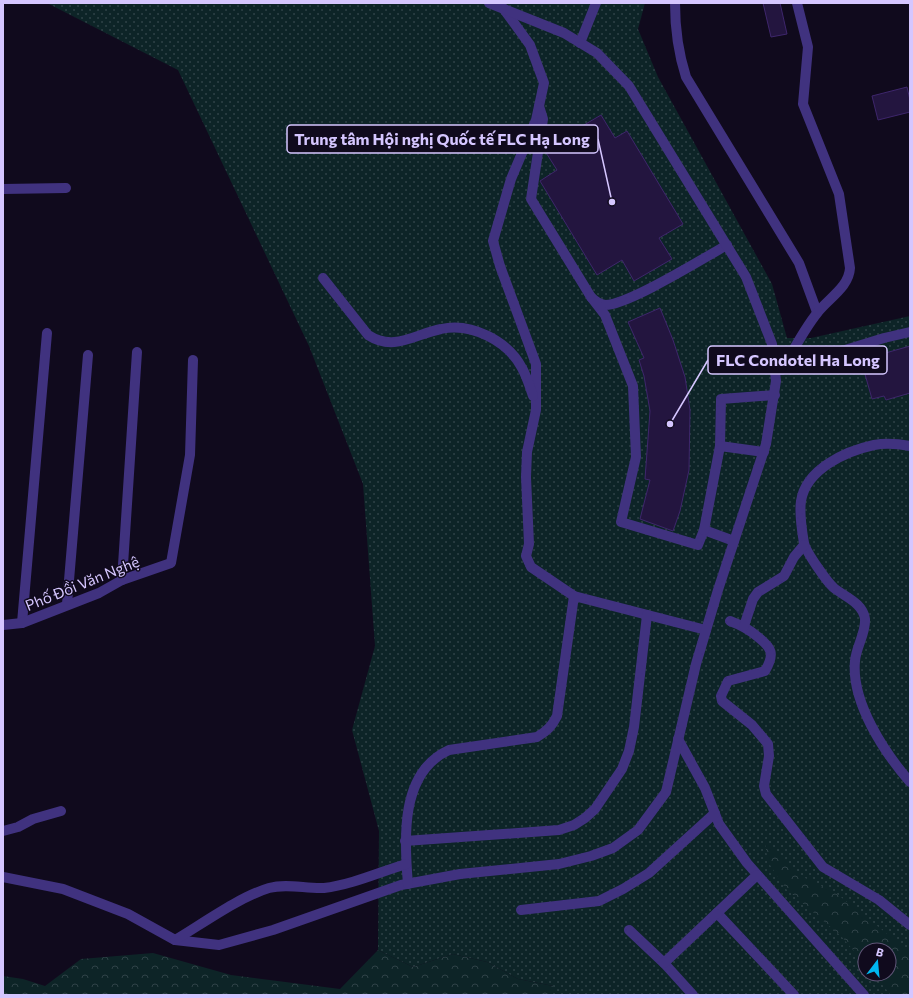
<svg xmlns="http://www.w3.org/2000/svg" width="913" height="998" font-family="Commissioner,sans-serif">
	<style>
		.grass { fill: url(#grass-dots); fill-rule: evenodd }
		.forest { fill: url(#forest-crowns) }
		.building { fill: #23153f; stroke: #3e266c }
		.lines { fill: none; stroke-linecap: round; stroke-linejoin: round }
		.minor { stroke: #40327f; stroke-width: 10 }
		.labels { text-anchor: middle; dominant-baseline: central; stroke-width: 3; stroke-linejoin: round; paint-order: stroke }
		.street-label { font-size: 15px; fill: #d5c6ff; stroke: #100a1d }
		.leader { fill: none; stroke: #d5c6ff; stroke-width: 1.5 }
		.callout-dot { fill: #d5c6ff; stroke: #100a1d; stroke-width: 1.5 }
		.callout { fill: #100a1d; stroke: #d5c6ff; stroke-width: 1.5 }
		.callout-label { font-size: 16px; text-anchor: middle; font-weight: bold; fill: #d5c6ff }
	</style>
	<defs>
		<pattern id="grass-dots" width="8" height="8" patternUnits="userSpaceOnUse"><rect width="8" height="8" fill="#0d2427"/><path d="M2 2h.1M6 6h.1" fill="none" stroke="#2f4247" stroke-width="1.8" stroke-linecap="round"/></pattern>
		<pattern id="forest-crowns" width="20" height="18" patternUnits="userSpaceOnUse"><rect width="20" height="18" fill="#0d2427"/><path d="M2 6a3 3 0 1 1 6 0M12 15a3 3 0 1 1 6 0" fill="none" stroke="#2f4247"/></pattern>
	</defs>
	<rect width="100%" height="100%" fill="#100a1d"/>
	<path class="grass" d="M47,3H645L638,29L658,77L772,284L787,338H811L910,316V995H553V986L518,979L487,962L453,954L413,967L378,950L379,831L352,730L375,646L363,484L309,346L178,70ZM865,950H889V974H865Z"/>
	<g class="forest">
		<path d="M765,843L799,875L837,894L910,952V995H891L873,974H889V950H865V964L841,936L786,889L768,862Z"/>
		<path d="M378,950L413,967L453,954L487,962L518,979L553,986V995H3V976L23,979L45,986L81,959L153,953L231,975L340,989Z"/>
	</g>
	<g class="building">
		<path d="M763,3H780L787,34L771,37Z"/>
		<path d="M907,87L910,100V112L878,120L872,96Z"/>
		<path d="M601,115L615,138L627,131L683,224L659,238L672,259L634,281L622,260L597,275L540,181L557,170L545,151V148Z"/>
		<path d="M660,308L673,340L685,377L690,410L689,470L680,511L673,531L640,519L650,480L645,479L650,411L644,376L639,360L644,358L628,322Z"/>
		<path d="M910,346V393L886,400L884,396L872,399L859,353L873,348L875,356Z"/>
	</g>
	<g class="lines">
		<g class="minor">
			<path d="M675,3C675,29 678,52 686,77L799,263L817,312"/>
			<path d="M503,8L530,45L544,83L536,120L511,179L493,241L500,266L536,364V410L527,452L526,477L529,544L526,556L531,567L574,596L706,630"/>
			<path d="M580,43L596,3"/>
			<path d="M539,106L543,119L531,199L591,297C595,301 599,304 605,305C628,305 702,259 727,245"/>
			<path d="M3,189L66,188"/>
			<path d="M323,278L368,335C394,352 415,334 441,329C471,322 508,341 522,368C527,377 530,387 533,396"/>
			<path d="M591,297L605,315L633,386L636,457L621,522L698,545L704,530L734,541"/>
			<path d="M780,370L884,338L910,332"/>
			<path d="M782,370C793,351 804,329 818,312C829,298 849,287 850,268L839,194L803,104L808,47L797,3"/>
			<path d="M720,446L721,399L775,395"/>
			<path d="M910,446C899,444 885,443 874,445C846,451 806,469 801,501C799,514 802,531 804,543C806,552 827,582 834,588C845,597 863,603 865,619C866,633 856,647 855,661C851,702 884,752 910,782"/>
			<path d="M704,530L720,446L764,452"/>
			<path d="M122,580L137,352"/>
			<path d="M67,604L88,355"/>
			<path d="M730,621C741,625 749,629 758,637C772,648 775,654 765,671L728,681L721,696L722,701L752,725L768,744L769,756L764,786L766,794L823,867L879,900L910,925"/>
			<path d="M22,623L47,333"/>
			<path d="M3,625L22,623L99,593L122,580L171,563L190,455L193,360"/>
			<path d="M744,626L753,599L758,592L784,576L794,557L804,545"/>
			<path d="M678,739L705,788L719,824L747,863L864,995"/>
			<path d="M3,831L18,827L33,819L61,811"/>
			<path d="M405,841L559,830L574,825L585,818L595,809L622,769L629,751L634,727L647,615"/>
			<path d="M3,877L63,889L128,914L175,940L219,945L273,930L401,885L460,874L559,864L591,856L613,848L638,830L666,792L696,664L718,590L766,444L776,381L772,344L746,277L629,86L597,53L564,33L489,3"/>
			<path d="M408,884C404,839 400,772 449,750L537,737C547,731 552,726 557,716L574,596"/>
			<path d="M521,910L599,901L623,889L649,873L715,813"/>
			<path d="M717,913L794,995"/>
			<path d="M629,930L664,963L693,995"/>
			<path d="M175,940C202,924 239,897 269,888C287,883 306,889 324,888C351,885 380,872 406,864"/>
			<path d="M664,963L757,875"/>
		</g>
	</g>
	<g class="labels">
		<g class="street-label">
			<text transform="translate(82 583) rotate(-22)">Phố Đồi Văn Nghệ</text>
		</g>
	</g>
	<path class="leader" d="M612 202L598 139M670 424L708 360"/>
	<g class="callout-dot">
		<circle cx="612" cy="202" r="4"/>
		<circle cx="670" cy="424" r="4"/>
	</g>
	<g class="callout">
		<rect x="287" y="125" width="311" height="28" rx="4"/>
		<rect x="708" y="346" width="179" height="28" rx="4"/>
	</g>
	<g class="callout-label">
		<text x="442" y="145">Trung tâm Hội nghị Quốc tế FLC Hạ Long</text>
		<text x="798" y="366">FLC Condotel Ha Long</text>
	</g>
	<rect width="913" height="998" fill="none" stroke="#d5c6ff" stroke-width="8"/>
	<g transform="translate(877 962) rotate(16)"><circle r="19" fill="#100a1d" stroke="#5f5577"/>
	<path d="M0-3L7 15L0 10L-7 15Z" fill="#00b7f1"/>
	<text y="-6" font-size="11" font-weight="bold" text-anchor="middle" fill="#d5c6ff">B</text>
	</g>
</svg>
